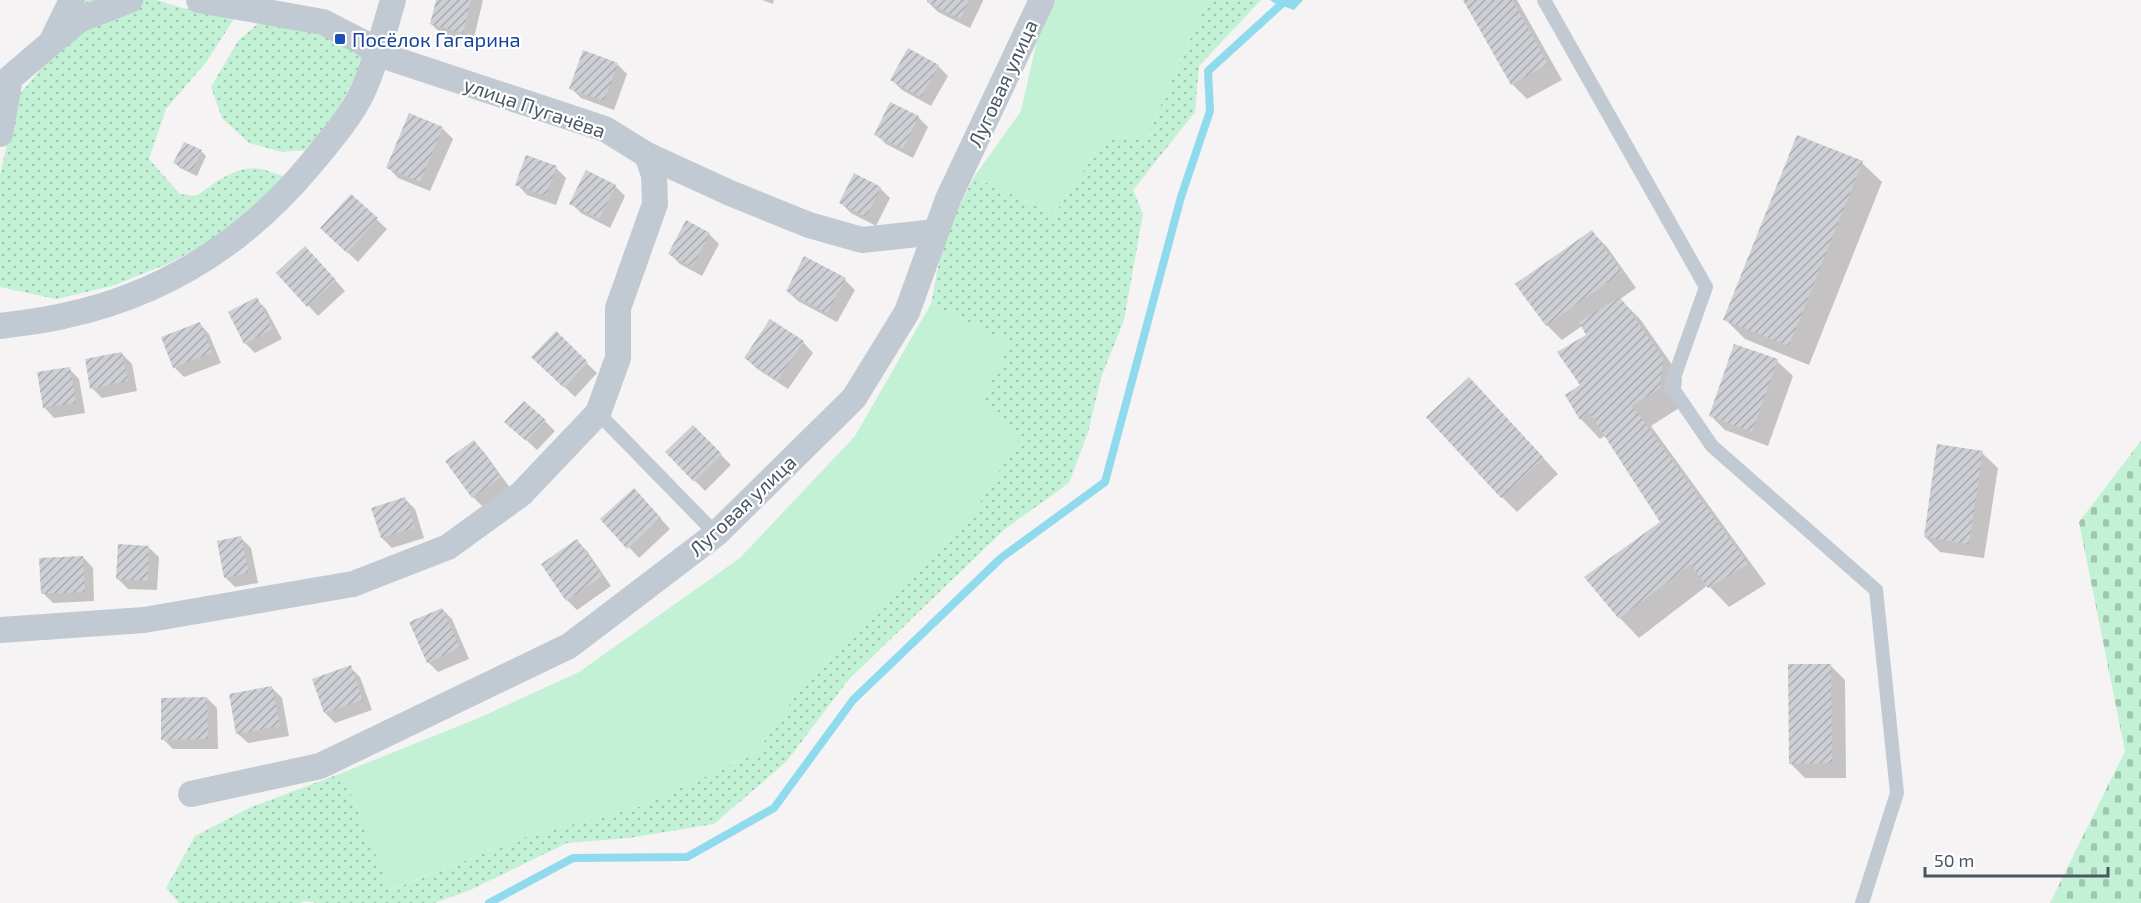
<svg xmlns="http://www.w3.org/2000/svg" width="2141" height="903" font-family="'Exo 2',sans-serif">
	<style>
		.grass { fill: url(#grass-dots) }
		.cemetery { fill: url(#cemetery-stones) }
		.garden { fill: #c3f1d5 }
		.water { fill: #90daee }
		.shadow { fill: #0003 }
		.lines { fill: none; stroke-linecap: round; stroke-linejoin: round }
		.stream { stroke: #90daee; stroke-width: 8 }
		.building { fill: url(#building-hatch) }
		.service { stroke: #c1cad2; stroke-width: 14 }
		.minor { stroke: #c1cad2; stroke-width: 26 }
		.transit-dot { fill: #1a4fb4; stroke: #fff; stroke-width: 2 }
		.labels { text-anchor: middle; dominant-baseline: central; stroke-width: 4.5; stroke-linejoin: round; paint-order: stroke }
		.transit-label { font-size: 20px; fill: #164399; stroke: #fff; text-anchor: start }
		.street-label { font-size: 20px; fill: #4a5661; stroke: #fff }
	</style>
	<defs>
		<pattern id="grass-dots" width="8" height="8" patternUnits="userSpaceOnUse" patternTransform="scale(1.5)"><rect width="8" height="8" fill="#c3f1d5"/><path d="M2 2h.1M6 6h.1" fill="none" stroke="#a0c6b0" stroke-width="1.8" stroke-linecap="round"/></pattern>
		<pattern id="cemetery-stones" width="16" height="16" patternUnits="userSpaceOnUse" patternTransform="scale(1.5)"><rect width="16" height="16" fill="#c3f1d5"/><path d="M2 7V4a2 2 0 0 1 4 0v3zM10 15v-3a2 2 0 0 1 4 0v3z" fill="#a0c6b0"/></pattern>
		<pattern id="building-hatch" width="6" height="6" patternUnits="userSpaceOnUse" patternTransform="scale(1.5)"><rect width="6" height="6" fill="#cdcfd5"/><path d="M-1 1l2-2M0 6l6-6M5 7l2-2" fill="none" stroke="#a8abb0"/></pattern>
	</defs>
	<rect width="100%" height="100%" fill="#f5f3f3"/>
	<g class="grass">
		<path d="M80,0H156L183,8L237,14L207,61L166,109L149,159L180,194L196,196C214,184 237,164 260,169C268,170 276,174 283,176L273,190L214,239L170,263L112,286L56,299L0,287V175L18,96L51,57Z"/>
		<path d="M1208,0H1261L1199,66L1195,112L1133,190L1143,214L1124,320L1101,378L1088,432L1069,483L1005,529L849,679L786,762L714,824L629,838L567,843L468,891L434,903H319L304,901L300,903H179L166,888L195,836L251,807L342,773L391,890L522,838L641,806L756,753L793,699L860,624L970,519L984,398L1009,343L931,304L944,236L974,177L1054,214L1104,140L1147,135Z"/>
		<path d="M262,20L301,23L365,53L357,75L326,129L305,150L282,152L249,143L222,118L211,87L238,41Z"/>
	</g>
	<path class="cemetery" d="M2141,441V903H2050L2125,751L2079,522Z"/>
	<g class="garden">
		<path d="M1056,0H1208L1147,135L1104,140L1054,214L974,177L1021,111L1037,40Z"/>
		<path d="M931,304L1009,343L984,398L1021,436L970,519L860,624L793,699L756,753L641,806L522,838L390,890L342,773L481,717L579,672L740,558L855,436Z"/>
	</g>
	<path class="water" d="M1270,0H1303L1294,10L1274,3Z"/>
	<g class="shadow">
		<path d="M437,0H483L473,42L442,34L431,24Z"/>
		<path d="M762,0H774L773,4Z"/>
		<path d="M929,0H983V1L970,28L938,12L928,2Z"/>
		<path d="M1465,0H1517L1562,80L1527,99L1512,84Z"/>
		<path d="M617,64L627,74L614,110L581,98L571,88Z"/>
		<path d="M938,66L948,76L931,106L902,90L892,80Z"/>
		<path d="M410,115L442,128L453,139L430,191L398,178L388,167Z"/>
		<path d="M918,117L928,127L913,158L886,144L876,134Z"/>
		<path d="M185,144L202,152L206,156L197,176L180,168L175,163Z"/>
		<path d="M1862,163L1882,182L1809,365L1745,339L1725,319Z"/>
		<path d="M556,168L566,178L556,205L527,195L517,184Z"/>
		<path d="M615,186L625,196L610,228L581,213L571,203Z"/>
		<path d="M880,188L890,198L876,226L851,213L841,203Z"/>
		<path d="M351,196L387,229L358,262L332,238Z"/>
		<path d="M1592,232L1607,247L1636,288L1620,299L1640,319L1682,379L1679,408L1651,426L1766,584L1729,607L1708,585L1639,638L1620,618L1662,522L1606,435L1600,439L1581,419L1588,336L1582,326L1562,340L1547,325Z"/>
		<path d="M709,234L719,244L702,276L680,264L670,254Z"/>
		<path d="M315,258L345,291L318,316L278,273Z"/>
		<path d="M845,280L855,290L837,322L798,301L787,291Z"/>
		<path d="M256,299L266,309L282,339L255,353L245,343Z"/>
		<path d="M199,323L209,334L221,363L184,377L174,367Z"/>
		<path d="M556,334L597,373L575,397L534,357Z"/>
		<path d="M803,342L813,353L788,389L756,368L746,358Z"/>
		<path d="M122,354L132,364L137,391L102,398L92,388Z"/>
		<path d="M1777,361L1793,376L1768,446L1725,430L1710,415Z"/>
		<path d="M69,369L79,379L85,413L54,418L44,407Z"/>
		<path d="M1484,394L1558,474L1517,512L1502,497Z"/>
		<path d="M545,421L555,431L537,450L517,431Z"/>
		<path d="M693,427L731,465L705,491L667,452Z"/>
		<path d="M474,442L484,452L510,488L483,507L473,497L447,461Z"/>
		<path d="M1982,453L1998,468L1984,558L1940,552L1925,537Z"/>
		<path d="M405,499L415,509L424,538L392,548L382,538L373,509Z"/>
		<path d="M644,500L670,529L639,558L603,519Z"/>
		<path d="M241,538L251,548L258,583L235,587L225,577Z"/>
		<path d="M577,541L587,551L611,586L577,610L567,600Z"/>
		<path d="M148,547L159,557L157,590L128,589L118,579Z"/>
		<path d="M83,557L93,568L94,601L53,603L43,593Z"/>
		<path d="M442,609L452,619L469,659L438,672L428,662Z"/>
		<path d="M1830,665L1845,680L1846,778H1805L1790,763Z"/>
		<path d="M350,667L360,677L372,710L335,723L325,713L314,680Z"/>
		<path d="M272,688L282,698L289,736L248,743L237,733Z"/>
		<path d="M207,698L217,708L218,749H173L163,739Z"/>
	</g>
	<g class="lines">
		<path class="stream" d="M489,903L573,858L687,857L774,808L853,700L1001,558L1105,482L1181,197L1210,111L1208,71L1286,0"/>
	</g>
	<g class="building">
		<path d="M436,0H471L463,33L430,24Z"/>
		<path d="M927,0H969L960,19L927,2Z"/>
		<path d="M1463,0H1512L1548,64L1511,85Z"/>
		<path d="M908,48L939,65L921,97L890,80Z"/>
		<path d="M583,50L618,63L604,101L569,89Z"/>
		<path d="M890,102L919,116L903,149L874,135Z"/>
		<path d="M409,113L443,127L420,182L386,168Z"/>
		<path d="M1797,135L1863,161L1789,346L1723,320Z"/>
		<path d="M184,142L202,150L192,172L173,163Z"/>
		<path d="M526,155L557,166L546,196L515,185Z"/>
		<path d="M586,170L616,185L599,219L569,204Z"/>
		<path d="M854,173L881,187L866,217L839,203Z"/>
		<path d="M351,194L378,218L347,253L320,228Z"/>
		<path d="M686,220L710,233L692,267L668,254Z"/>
		<path d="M1592,230L1622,272L1546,326L1515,284Z"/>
		<path d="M305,246L336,280L307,307L276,273Z"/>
		<path d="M804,256L846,278L827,313L786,291Z"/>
		<path d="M257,297L273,329L244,344L228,312Z"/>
		<path d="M1620,297L1663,358L1660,388L1632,406L1748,564L1708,588L1691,564L1619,619L1584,577L1660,522L1589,412L1580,420L1565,395L1580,385L1557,352L1586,335L1579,322Z"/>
		<path d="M770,319L804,341L777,381L744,358Z"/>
		<path d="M200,322L212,352L173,368L161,337Z"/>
		<path d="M556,331L588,362L564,388L531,357Z"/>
		<path d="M1734,344L1778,359L1752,432L1709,416Z"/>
		<path d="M122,352L128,381L90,389L85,359Z"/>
		<path d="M70,367L76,403L43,408L37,372Z"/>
		<path d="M1469,377L1544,458L1501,498L1426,417Z"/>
		<path d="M524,401L546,420L526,441L504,422Z"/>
		<path d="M693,425L722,454L694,482L665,452Z"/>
		<path d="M474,440L501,477L472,498L445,461Z"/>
		<path d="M1937,444L1983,451L1969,544L1924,537Z"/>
		<path d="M634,488L661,518L627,549L600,519Z"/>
		<path d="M405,497L415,528L381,538L371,508Z"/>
		<path d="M241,536L249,573L224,578L217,541Z"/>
		<path d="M577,539L602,576L566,601L541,564Z"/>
		<path d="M118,544L149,546L148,581L116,579Z"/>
		<path d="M83,556L85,592L41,594L39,558Z"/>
		<path d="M442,608L460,648L427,663L409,622Z"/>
		<path d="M1788,664H1831L1832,763L1789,764Z"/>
		<path d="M351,665L363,700L324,713L312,679Z"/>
		<path d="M272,686L280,726L236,734L229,694Z"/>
		<path d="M207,697L208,739L161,740V698Z"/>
	</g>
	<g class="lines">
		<g class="service">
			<path d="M1544,0L1706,287L1671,386L1712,446L1876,590L1897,793L1862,903"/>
			<path d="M598,413L716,534"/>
		</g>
		<g class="minor">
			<path d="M199,0L323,22L364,43L378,54L605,129L647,155L730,193L809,225L862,240L936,232"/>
			<path d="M56,39L79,20L130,0"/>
			<path d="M0,134L10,78L51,43L72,0"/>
			<path d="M0,326C21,323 42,321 63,316C163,295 245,243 310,165C329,142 350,118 363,91C376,62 384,31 393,0"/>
			<path d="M0,630L144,620L353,584L448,547L521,494L598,413L618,358V308L655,204L654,175L647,155"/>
			<path d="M191,794L320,766L569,646L716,534L854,398L907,312L948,199L1042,0"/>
		</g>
	</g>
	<rect class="transit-dot" x="334" y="33" width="12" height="12" rx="3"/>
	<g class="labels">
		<g class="transit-label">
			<text x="352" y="39">Посёлок Гагарина</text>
		</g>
		<g class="street-label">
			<text transform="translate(1002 83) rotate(-65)">Луговая улица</text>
			<text transform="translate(535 107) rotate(19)">улица Пугачёва</text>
			<text transform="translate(742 505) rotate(-43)">Луговая улица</text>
		</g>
	</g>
	<path d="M1925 867v9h183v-9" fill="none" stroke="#4a5661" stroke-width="3"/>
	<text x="1934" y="867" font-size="18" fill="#4a5661" stroke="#ffffff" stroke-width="4.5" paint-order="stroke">50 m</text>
</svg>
